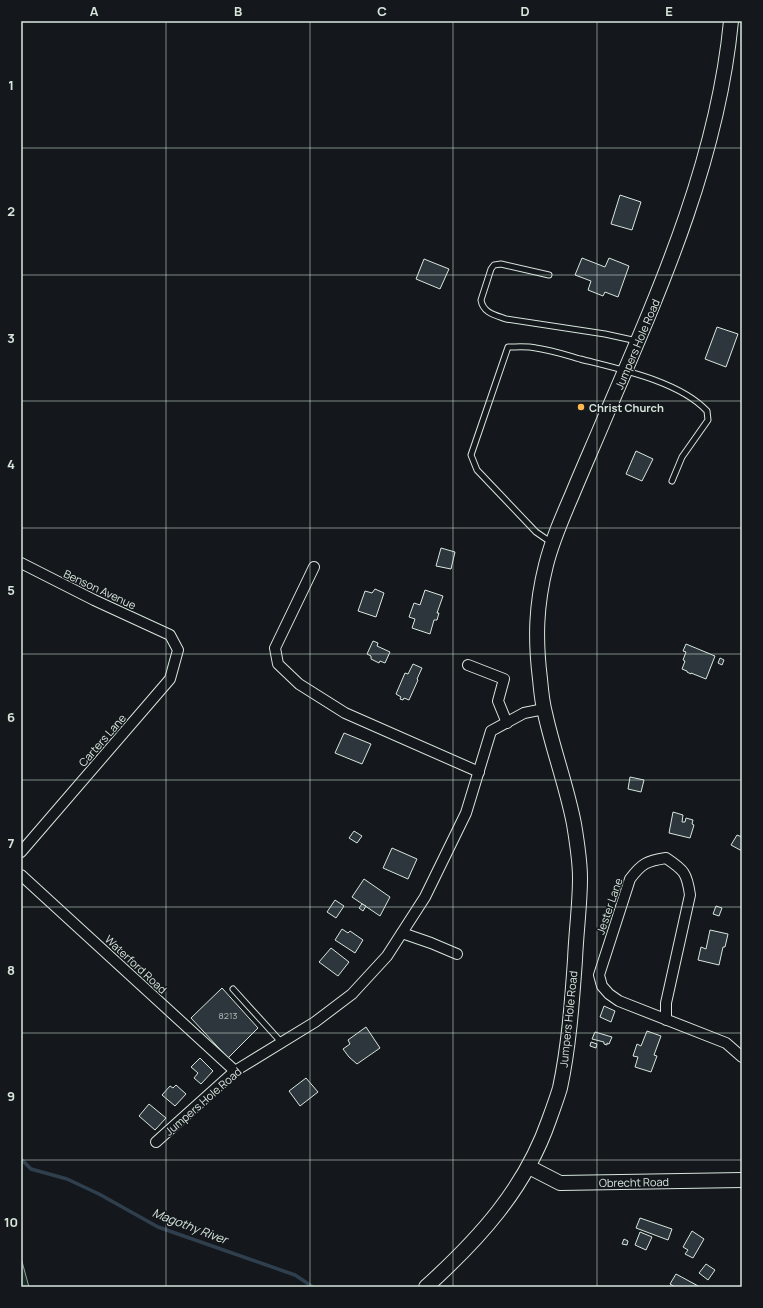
<svg xmlns="http://www.w3.org/2000/svg" width="763" height="1308" font-family="Manrope,sans-serif">
	<style>
		.green { fill: #1a2d24; stroke: #939e99 }
		.lines { fill: none; stroke-linecap: round; stroke-linejoin: round }
		.stream { stroke: #2f3f4d; stroke-width: 3.5 }
		.building { fill: #2c363c; stroke: #d8e6dc }
		.lane-casing { stroke: #d8e6dc; stroke-width: 7 }
		.street-casing { stroke: #d8e6dc; stroke-width: 12 }
		.secondary-casing { stroke: #d8e6dc; stroke-width: 16 }
		.lane { stroke: #14181c; stroke-width: 5 }
		.street { stroke: #14181c; stroke-width: 10 }
		.secondary { stroke: #14181c; stroke-width: 14 }
		.grid { fill: none; stroke: #d8e6dc; stroke-width: 1; stroke-opacity: 0.55 }
		.poi-dot { fill: #ffb74d; stroke: #14181c; stroke-width: 1.5 }
		.labels { text-anchor: middle; dominant-baseline: central; stroke-width: 3; stroke-linejoin: round; paint-order: stroke }
		.number-label { font-size: 9px; fill: #adbab4 }
		.street-label { font-size: 11px; fill: #d8e6dc; stroke: #14181c }
		.poi-label { font-size: 11px; font-weight: bold; fill: #d8e6dc; stroke: #14181c; text-anchor: start }
		.water-label { font-size: 12px; font-style: italic; fill: #d8e6dc; stroke: #14181c }
		.neatline { fill: none; stroke: #d8e6dc; stroke-width: 1.5 }
		.grid-label { font-size: 13px; text-anchor: middle; font-weight: bold; fill: #d8e6dc }
	</style>
	<rect width="100%" height="100%" fill="#14181c"/>
	<path class="green" d="M21,1258L29,1287H21Z"/>
	<g class="lines">
		<path class="stream" d="M21,1159L31,1169L67,1179L99,1194L158,1227L295,1275L313,1287"/>
	</g>
	<g class="building">
		<path d="M620,195L641,202L632,230L611,224Z"/>
		<path d="M582,258L605,267L609,258L629,266L618,297L605,292L603,296L588,290L591,281L575,275Z"/>
		<path d="M424,259L449,269L440,289L416,279Z"/>
		<path d="M717,327L738,334L726,367L705,359Z"/>
		<path d="M636,451L653,459L642,481L626,474Z"/>
		<path d="M441,548L455,552L451,569L436,566Z"/>
		<path d="M375,589L384,593L376,617L358,611L365,591L372,593Z"/>
		<path d="M425,590L443,596L437,613H439L437,620H434L430,634L412,628L415,619L409,617L414,603L420,605Z"/>
		<path d="M373,641L378,643L377,646L390,652L385,663L380,661L379,663L371,659V656L367,654Z"/>
		<path d="M686,644L715,656L706,679L691,673V674L687,672V671L682,669L685,661L683,660L686,652L683,651Z"/>
		<path d="M720,658L724,660L722,665L718,663Z"/>
		<path d="M413,664L422,668L417,679L418,680L409,700L404,698L403,700L400,699L401,697L396,694L405,673L408,674Z"/>
		<path d="M344,733L371,744L362,764L335,753Z"/>
		<path d="M630,777L644,780L641,792L628,789Z"/>
		<path d="M673,812L683,815L682,822H685L686,818L693,820L692,824L694,825L690,838L669,833Z"/>
		<path d="M354,831L362,836L357,843L349,838Z"/>
		<path d="M737,835L742,837V851L731,845Z"/>
		<path d="M392,848L417,859L408,879L383,868Z"/>
		<path d="M364,879L390,897L380,916L352,897Z"/>
		<path d="M620,887L626,888L623,901L617,899Z"/>
		<path d="M335,900L344,906L336,918L327,912Z"/>
		<path d="M362,904L366,906L363,911L359,908Z"/>
		<path d="M716,906L722,908L719,916L713,914Z"/>
		<path d="M342,929L348,933L350,931L363,940L355,953L335,940Z"/>
		<path d="M710,930L728,934L725,947H723L719,965L698,960L701,947L706,949Z"/>
		<path d="M331,948L349,962L338,976L319,962Z"/>
		<path d="M222,988L258,1028L228,1058L191,1018Z"/>
		<path d="M604,1006L615,1011L611,1022L600,1017Z"/>
		<path d="M366,1027L380,1048L357,1064L349,1057L343,1049L350,1044L348,1040Z"/>
		<path d="M647,1031L661,1036L654,1055L657,1056L651,1072L635,1067L638,1057L633,1056L637,1044L641,1046Z"/>
		<path d="M595,1032L612,1037L609,1044L607,1043V1045L604,1044V1042L592,1039Z"/>
		<path d="M591,1042L597,1044L596,1048L590,1046Z"/>
		<path d="M200,1058L213,1071L201,1084L194,1078L198,1073L191,1067Z"/>
		<path d="M306,1078L318,1092L300,1106L289,1091Z"/>
		<path d="M176,1085L186,1094L175,1106L162,1095L170,1086L173,1088Z"/>
		<path d="M149,1104L166,1118L155,1130L139,1116Z"/>
		<path d="M640,1218L672,1229L668,1240L636,1228Z"/>
		<path d="M692,1231L704,1239L693,1258L685,1254L688,1250L683,1247Z"/>
		<path d="M640,1232L652,1237L646,1250L635,1245Z"/>
		<path d="M624,1239L628,1241L627,1245L622,1244Z"/>
		<path d="M706,1264L715,1270L708,1280L699,1273Z"/>
		<path d="M676,1274L700,1287H675L670,1284Z"/>
	</g>
	<g class="lines">
		<g class="lane-casing">
			<g id="lane">
				<path d="M549,275L501,264L494,265L491,269L481,300C483,313 495,315 506,319L605,334L637,341"/>
				<path d="M552,543L536,532L477,470L471,455L508,347C517,347 527,346 536,348C551,350 566,355 580,359C619,369 679,381 707,411L708,420L682,457L672,481"/>
				<path d="M233,989L282,1043"/>
			</g>
		</g>
		<g class="street-casing">
			<g id="street">
				<path d="M21,563L94,600L170,635L178,650L170,679L21,852"/>
				<path d="M314,567L275,648L278,664L299,684L345,713L479,772"/>
				<path d="M468,665L504,679L498,701L507,723"/>
				<path d="M21,875L235,1071"/>
				<path d="M402,933L431,943L457,954"/>
				<path d="M666,1020V1003L690,895C687,873 684,870 666,858C647,861 642,863 630,879L599,975L602,986L609,994L619,1001L726,1043L742,1057"/>
				<path d="M156,1142L235,1071L315,1022L352,994L387,956L425,897L466,813L491,731L524,713L544,709"/>
			</g>
		</g>
		<g class="secondary-casing">
			<g id="secondary">
				<path d="M529,1167L560,1183L742,1180"/>
				<path d="M426,1287C479,1239 525,1189 549,1120C553,1109 557,1098 560,1088C569,1046 572,1002 575,960C576,933 580,905 580,878C580,860 577,842 574,824C567,787 553,750 545,713C542,702 541,690 540,679C535,638 536,605 546,565C552,541 562,518 572,495C584,466 597,437 609,408C663,283 718,157 731,21"/>
			</g>
		</g>
		<use href="#lane" class="lane"/>
		<use href="#street" class="street"/>
		<use href="#secondary" class="secondary"/>
	</g>
	<path class="grid" d="M166,21V1287M310,21V1287M453,21V1287M597,21V1287M21,148H742M21,275H742M21,401H742M21,528H742M21,654H742M21,780H742M21,907H742M21,1033H742M21,1160H742"/>
	<circle class="poi-dot" cx="581" cy="407" r="4"/>
	<g class="labels">
		<g class="number-label">
			<text x="228" y="1015">8213</text>
		</g>
		<g class="street-label">
			<text transform="translate(637 344) rotate(-67)">Jumpers Hole Road</text>
			<text transform="translate(100 589) rotate(25)">Benson Avenue</text>
			<text transform="translate(102 740) rotate(-49)">Carters Lane</text>
			<text transform="translate(609 906) rotate(-71)">Jester Lane</text>
			<text transform="translate(136 964) rotate(43)">Waterford Road</text>
			<text transform="translate(568 1019) rotate(-84)">Jumpers Hole Road</text>
			<text transform="translate(203 1101) rotate(-41)">Jumpers Hole Road</text>
			<text transform="translate(634 1182) rotate(-1)">Obrecht Road</text>
		</g>
		<g class="poi-label">
			<text x="589" y="407">Christ Church</text>
		</g>
		<g class="water-label">
			<text transform="translate(190 1226) rotate(21)">Magothy River</text>
		</g>
	</g>
	<rect width="763" height="1308" fill="none" stroke="#14181c" stroke-width="44"/>
	<rect x="22" y="22" width="719" height="1264" class="neatline"/>
	<g class="grid-label">
		<text x="94" y="16">A</text>
		<text x="238" y="16">B</text>
		<text x="382" y="16">C</text>
		<text x="525" y="16">D</text>
		<text x="669" y="16">E</text>
		<text x="11" y="90">1</text>
		<text x="11" y="216">2</text>
		<text x="11" y="343">3</text>
		<text x="11" y="469">4</text>
		<text x="11" y="595">5</text>
		<text x="11" y="722">6</text>
		<text x="11" y="848">7</text>
		<text x="11" y="975">8</text>
		<text x="11" y="1101">9</text>
		<text x="11" y="1227">10</text>
	</g>
</svg>
